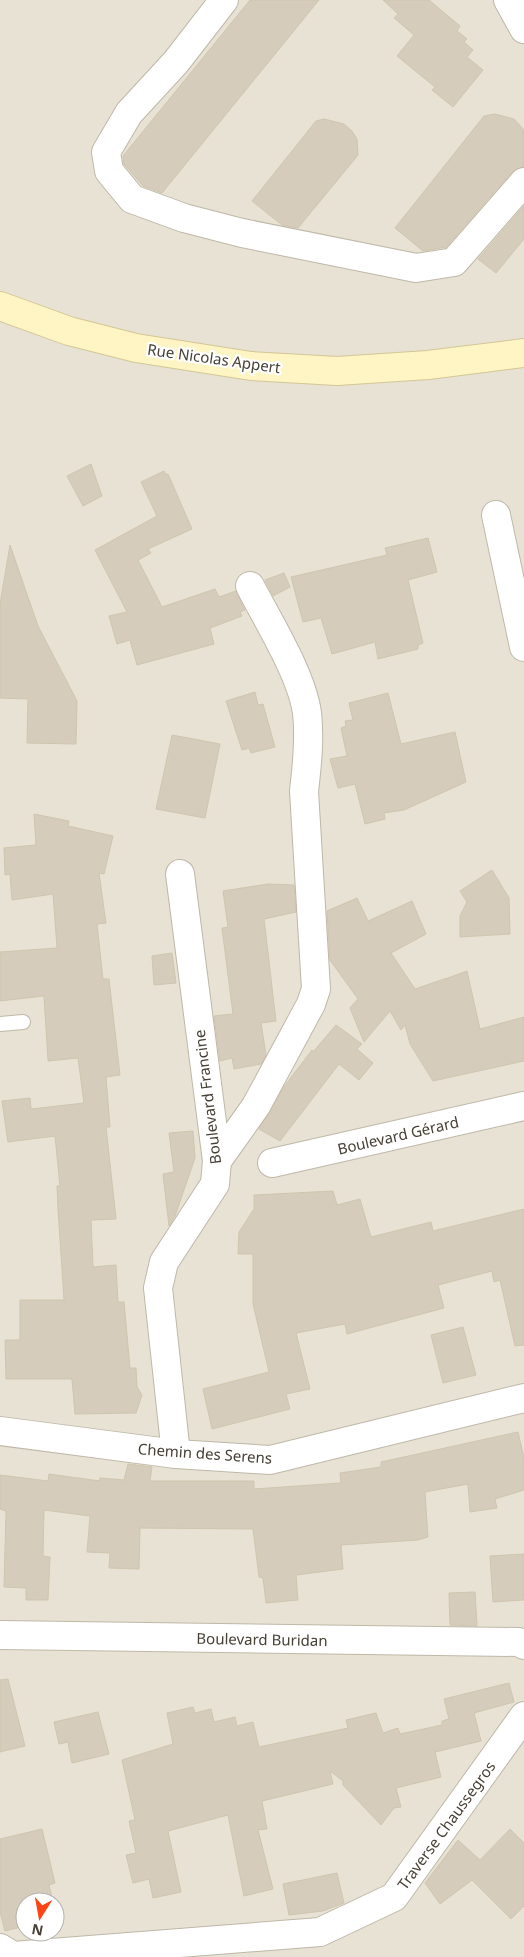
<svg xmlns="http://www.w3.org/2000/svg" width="524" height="1957" font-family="'Noto Sans',sans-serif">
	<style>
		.residential { fill: #e7e2d4; fill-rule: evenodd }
		.building { fill: #d5ccbb; stroke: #d0c5ae }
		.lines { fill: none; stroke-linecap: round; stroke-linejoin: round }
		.lane-casing { stroke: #bfb8a8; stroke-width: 16 }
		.street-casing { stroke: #bfb8a8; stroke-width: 30 }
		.secondary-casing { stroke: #d4c695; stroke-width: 30 }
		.lane { stroke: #fff; stroke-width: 14 }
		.street { stroke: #fff; stroke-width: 28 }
		.secondary { stroke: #fff4c4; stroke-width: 28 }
		.labels { text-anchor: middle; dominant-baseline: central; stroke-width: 4.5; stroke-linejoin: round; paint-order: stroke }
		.street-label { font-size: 15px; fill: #464035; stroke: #fff }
	</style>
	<rect width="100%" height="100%" fill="#f3f0e6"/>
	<path class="residential" d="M0,0H524V1957H0ZM25,1902H55V1932H25Z"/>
	<g class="building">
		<path d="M250,0H319L162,193L143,186L124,164L123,156Z"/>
		<path d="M383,0H429L460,26L457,31L467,39L464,42L473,50L467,57L483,70L453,107L432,90L435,87L397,56L414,35L394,18L398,14Z"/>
		<path d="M495,114L514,119L524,130V167L512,172L446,247L423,251L395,228L484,116Z"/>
		<path d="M324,119L344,124L352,131L357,139L358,155L298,228L282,225L252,201L316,121Z"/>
		<path d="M524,206V239L496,273L478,259Z"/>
		<path d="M91,464L102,496L83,506L67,476Z"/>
		<path d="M164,471L166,475L168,474L192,529L148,549L151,553L138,560L162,607L215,589L219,597L236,591L245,610L240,612L242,616L210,628L214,644L137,665L130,640L117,644L109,616L127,612L95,550L157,516L141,482Z"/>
		<path d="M428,538L437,572L408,580L423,643L418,645V649L378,659L375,642L332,654L321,618L303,622L291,577L387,555L385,548Z"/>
		<path d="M10,545L38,626L77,701L76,744L27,743L28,699L0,698V604Z"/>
		<path d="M284,573L290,587L273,596L265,580Z"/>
		<path d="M255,692L258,705L263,704L275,747L251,753L249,748L242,750L226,701Z"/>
		<path d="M388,693L401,744L455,732L466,782L404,810L384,813L385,819L365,824L355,784L338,788L330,759L347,756L341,728L346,726L345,721L353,720L349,703Z"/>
		<path d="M172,735L220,744L205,818L156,809Z"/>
		<path d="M34,814L69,821L68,826L113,836L104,874L99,873L106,923L97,924L103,979H109L120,1075L106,1077L110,1127H106L116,1219L91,1220L93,1267L116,1265L118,1302H124L130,1368H136L137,1387L142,1395L136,1413L75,1414L72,1379H6L5,1340H20V1300H64L58,1209L57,1186H60L55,1136L8,1142L2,1101L30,1098L31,1109L84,1103L78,1058L48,1061L44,996L0,1001V952L57,948L53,894L12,900L10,874L5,875L4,848L36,845Z"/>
		<path d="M492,870L509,898L510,934L460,937V916L467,902L460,891Z"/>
		<path d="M268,884L294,885L296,912L264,919L276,1021L261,1023L266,1055L261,1064L234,1069L232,1058L220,1061L214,1016L233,1014L222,928L228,927L223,891Z"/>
		<path d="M357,898L368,921L412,901L426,934L391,953L415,989L447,978L448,980V978L467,971L480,1029L524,1017V1061L433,1081L410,1044L405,1025L401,1030L390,1011L364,1042L350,1008L358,999L330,960L327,911Z"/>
		<path d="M172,953L176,983L154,985L152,956Z"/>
		<path d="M336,1025L362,1044L357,1049L373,1063L359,1080L339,1064L280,1141L259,1129L283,1088L312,1050L313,1052Z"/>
		<path d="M193,1131L195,1158L175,1216L169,1226L163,1174L174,1172L169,1133Z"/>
		<path d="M333,1191L337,1205L360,1199L371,1237L431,1222L433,1231L524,1209V1345L515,1346L500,1280L494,1282L492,1271L438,1285L444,1308L347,1334L345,1324L296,1333L310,1389L286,1394L290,1409L212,1429L203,1389L269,1372L253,1304V1254H238L239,1232L254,1209V1195Z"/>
		<path d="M463,1327L476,1375L443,1383L431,1335Z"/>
		<path d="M518,1432L524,1458V1490L495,1499L497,1508L470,1512L468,1484L425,1492L428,1537L418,1540L341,1545L343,1569L296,1575L298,1600L266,1603L263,1578L259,1577L253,1529L140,1528L139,1569L109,1568L110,1553L87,1552L90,1516L44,1510L43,1556L50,1557L48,1600H26V1588L4,1587L6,1511L0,1509V1475L48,1481L49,1474L100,1481V1478L124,1480L128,1464L152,1467L150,1481H254V1489L341,1483L340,1473L381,1467V1462Z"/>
		<path d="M524,1554V1600L493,1602L490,1556Z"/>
		<path d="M475,1592L477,1626L450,1625L449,1593Z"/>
		<path d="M8,1679L25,1746L0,1752V1680Z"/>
		<path d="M509,1683L514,1702L474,1713L481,1741L435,1752L441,1777L396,1788L401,1807L394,1808L381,1825L343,1785V1781L330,1771L333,1784L262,1801L267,1829L258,1830L273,1889L244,1896L228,1815L168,1831L181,1892L153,1898L149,1879L133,1883L126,1855L136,1853L129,1821L135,1820L122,1760L173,1744L167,1713L193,1707L195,1713L211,1709L214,1722L235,1717L237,1726L253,1722L259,1747L348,1728L346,1720L376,1713L383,1733L398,1728L400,1734L442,1725V1721L449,1719L444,1699Z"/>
		<path d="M98,1712L109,1754L72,1763L68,1742L59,1744L54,1722Z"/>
		<path d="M42,1829L55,1883L49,1885L53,1902H25V1926L5,1931L0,1912V1839Z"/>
		<path d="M510,1829L524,1843V1906L511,1919L472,1880L440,1904L425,1883L458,1840L480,1860Z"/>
		<path d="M337,1873L344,1903L323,1911L289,1915L283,1884Z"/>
	</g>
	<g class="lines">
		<g class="lane-casing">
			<path id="lane" d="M0,1024L23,1022"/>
		</g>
		<g class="street-casing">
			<g id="street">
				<path d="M224,0L176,62L129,113L106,152L109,171L132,199L184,218L242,233L416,268L454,262L524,182"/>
				<path d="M508,0L524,29"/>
				<path d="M496,515L524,647"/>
				<path d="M217,1161L256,1106L311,1004L316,989L304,791C307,766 310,738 307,713C302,675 268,621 250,586"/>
				<path d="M272,1163L524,1106"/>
				<path d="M0,1431L176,1454L270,1460L524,1398"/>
				<path d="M176,1454L158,1288L164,1262L215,1184L217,1161L180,874"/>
				<path d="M0,1635L519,1642L524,1645"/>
				<path d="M0,1948L13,1956L320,1932L394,1897L524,1716"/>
			</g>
		</g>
		<g class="secondary-casing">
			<path id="secondary" d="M0,306L69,331L136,348L251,366L337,371L428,365L524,353"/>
		</g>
		<use href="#lane" class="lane"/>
		<use href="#street" class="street"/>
		<use href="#secondary" class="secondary"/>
	</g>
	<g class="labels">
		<g class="street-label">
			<text transform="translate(214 358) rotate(8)">Rue Nicolas Appert</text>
			<text transform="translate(207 1097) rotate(-97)">Boulevard Francine</text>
			<text transform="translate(398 1135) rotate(-13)">Boulevard Gérard</text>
			<text transform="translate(205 1453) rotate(4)">Chemin des Serens</text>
			<text transform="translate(262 1639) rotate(1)">Boulevard Buridan</text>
			<text transform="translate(446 1825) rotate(-54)">Traverse Chaussegros</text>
		</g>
	</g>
	<g transform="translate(40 1917) rotate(191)"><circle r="24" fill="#ffffff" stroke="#b5b3ae"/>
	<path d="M0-4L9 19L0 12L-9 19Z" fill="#fd4414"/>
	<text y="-8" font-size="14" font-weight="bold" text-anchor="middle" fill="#464035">N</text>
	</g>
</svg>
